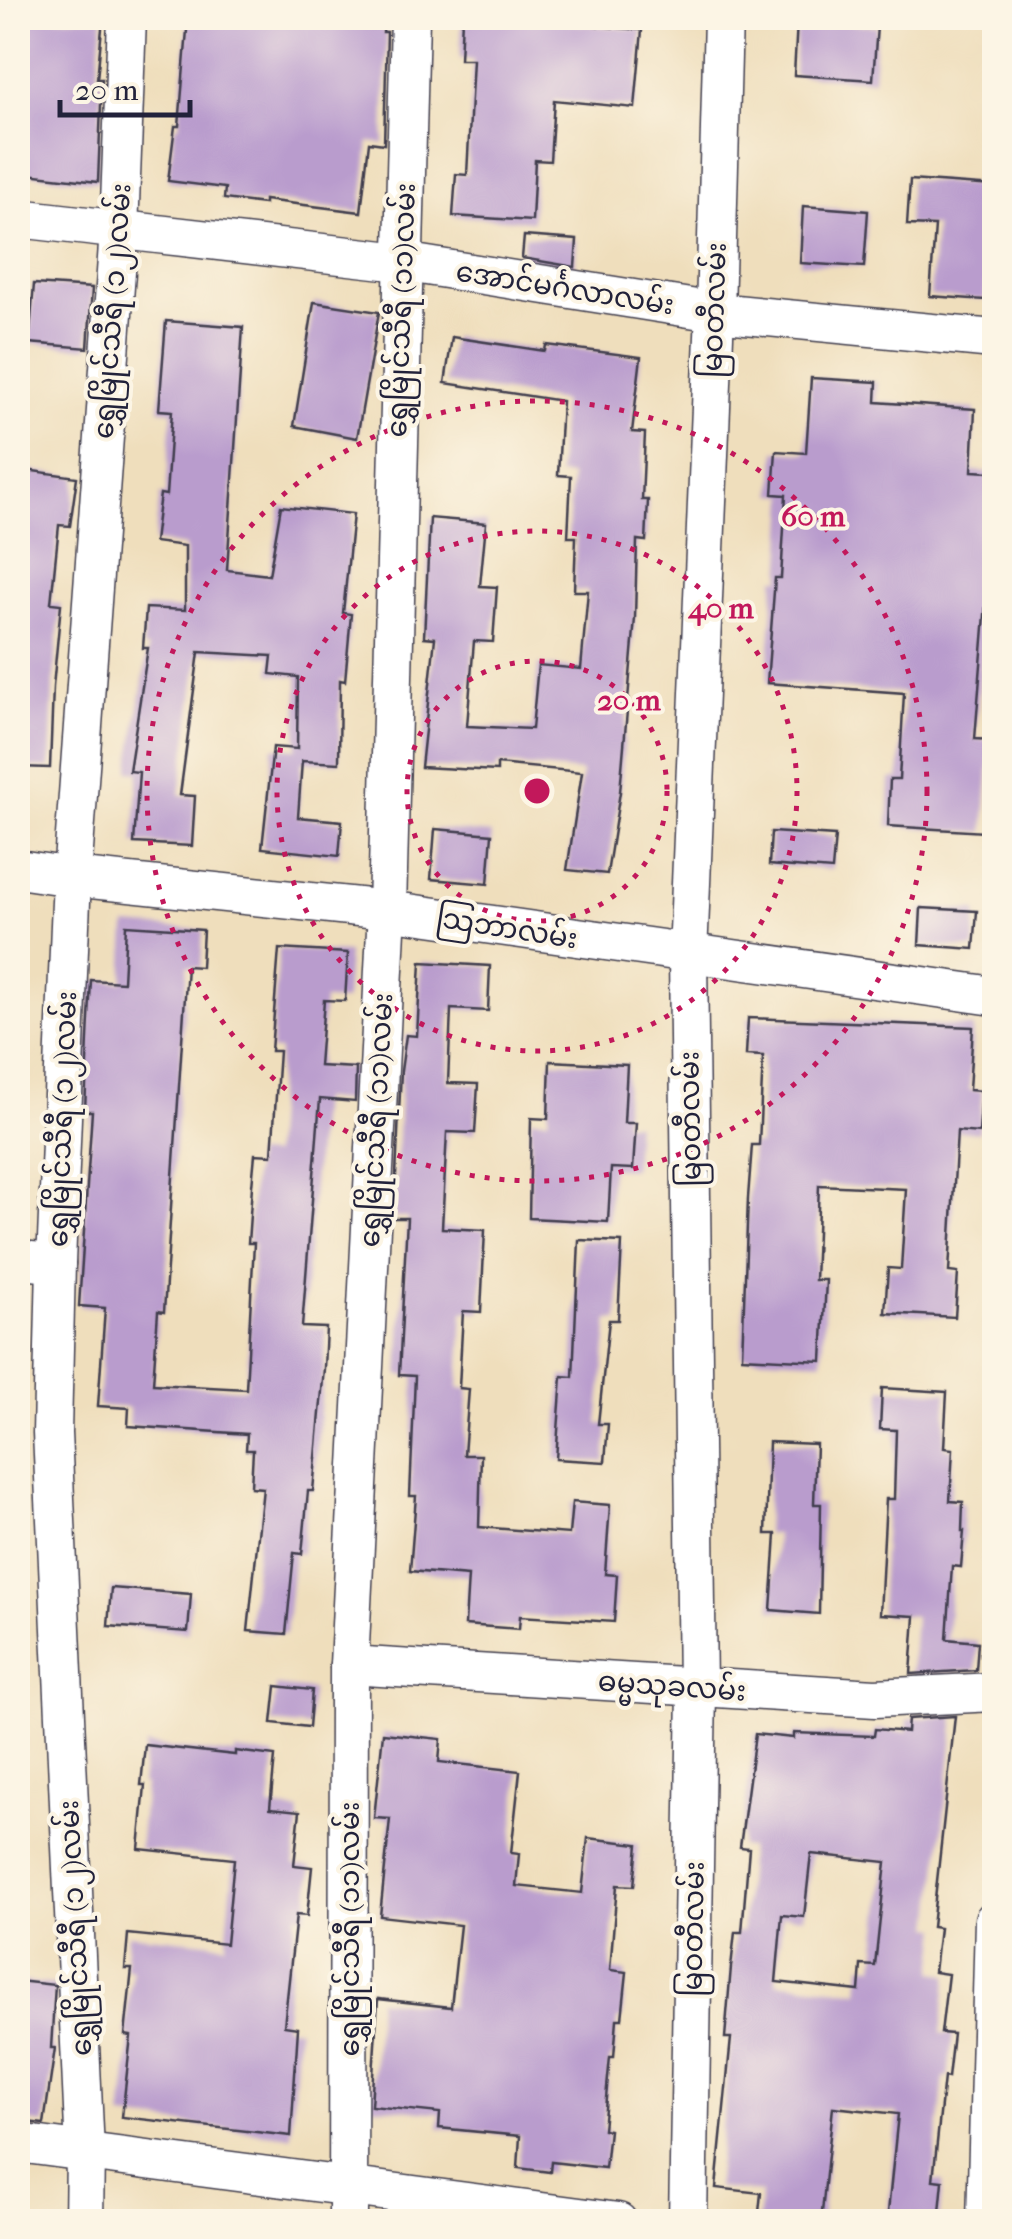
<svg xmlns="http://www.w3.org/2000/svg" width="1012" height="2239" font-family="'IM FELL French Canon','Noto Sans Myanmar',serif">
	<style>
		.building { fill: #b99ccd; fill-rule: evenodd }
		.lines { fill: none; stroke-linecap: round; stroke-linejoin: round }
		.minor-casing { stroke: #413e4e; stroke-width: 41 }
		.minor { stroke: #fff; stroke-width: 38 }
		.ring { fill: none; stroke: #c2185b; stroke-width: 5; stroke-dasharray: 5 10 }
		.labels { text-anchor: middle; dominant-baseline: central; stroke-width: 8; stroke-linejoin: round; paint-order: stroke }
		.street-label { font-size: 28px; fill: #22223b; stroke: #fcf5e5 }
		.centre { fill: #c2185b; stroke: #fcf5e5; stroke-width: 5 }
		.ring-label { font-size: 30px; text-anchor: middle; font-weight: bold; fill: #c2185b; stroke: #fcf5e5; stroke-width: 8; stroke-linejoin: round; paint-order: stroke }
	</style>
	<rect width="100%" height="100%" fill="#fcf5e5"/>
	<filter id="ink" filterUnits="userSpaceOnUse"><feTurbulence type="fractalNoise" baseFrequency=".01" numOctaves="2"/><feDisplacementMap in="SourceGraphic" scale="20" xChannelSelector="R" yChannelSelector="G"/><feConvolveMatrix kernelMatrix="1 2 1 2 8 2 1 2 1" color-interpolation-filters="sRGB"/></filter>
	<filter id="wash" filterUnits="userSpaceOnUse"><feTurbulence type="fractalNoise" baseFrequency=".0048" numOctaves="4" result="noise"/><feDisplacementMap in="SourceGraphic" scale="40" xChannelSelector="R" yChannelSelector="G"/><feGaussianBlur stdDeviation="2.25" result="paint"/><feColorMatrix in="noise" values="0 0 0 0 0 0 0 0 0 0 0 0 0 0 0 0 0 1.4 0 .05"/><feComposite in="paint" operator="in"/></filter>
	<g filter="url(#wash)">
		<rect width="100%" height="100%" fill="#efdebc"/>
		<g id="blocks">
			<g class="building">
				<path d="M18,18H103L97,79H102L98,182L18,173Z"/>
				<path d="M188,18L310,23V18H384L383,32H387L384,144L369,142L361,212L264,200V204L224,199L225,188L168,181L175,126H179Z"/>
				<path d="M462,18H564V23L642,30L635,108L554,100L550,161L535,160L532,221L453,216L456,174L467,175L473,59H460Z"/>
				<path d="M797,21L877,26L873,80L794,75Z"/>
				<path d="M910,180L994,186V230H991L985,300L930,296L935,226L907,225Z"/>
				<path d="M803,206L868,211L864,267L800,263Z"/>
				<path d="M524,236L577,240L575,267L522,258Z"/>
				<path d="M34,284L92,288L88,348L29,343Z"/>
				<path d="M314,302L379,312L357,438L294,426Z"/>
				<path d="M166,321L243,327L227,570L269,575L281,506L353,514L343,613L351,614L345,681L340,680L339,763L302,761L298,817L342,821L339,856L262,848L273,747L297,749L298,677L270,674L272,656L199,652L180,795L195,796L192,846L134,843L139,772L129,771L148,648H143L146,608L185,610V546L154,542L160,494L166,495L172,411L159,410Z"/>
				<path d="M452,337L545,351L546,345L641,357L632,432L645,433L642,500H648L646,541L637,540L635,618L620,792L607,874L567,870L582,772L497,764V771L421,767L435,638L424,637L430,518L486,523L480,586L497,587L493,642L474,641L467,726L532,729L538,665L581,669L588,591H574L576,537H568L571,476L558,475L562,401L445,383Z"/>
				<path d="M811,378L877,382L876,402L975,409L972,471L990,472L986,539L991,540L975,739L991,740L984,832L888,826L890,779H899L904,693L767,683L775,578H781L786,495L773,494L776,451L806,453Z"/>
				<path d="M18,469L77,477L70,526L59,525L51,603L61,604L53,687L50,768L18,767Z"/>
				<path d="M435,829L492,834L488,884L431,879Z"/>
				<path d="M771,832L835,836L832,870L769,865Z"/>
				<path d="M921,908L977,911L974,949L919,945Z"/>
				<path d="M126,925L203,930L201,967L187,966L164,1312L158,1311L153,1384L246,1389L254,1243H248L252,1186L255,1154L272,1155L279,1051H271L279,949L348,953L345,1001L324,1000L319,1066L356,1068L355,1102L320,1099L302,1327L326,1328L324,1368L313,1491H308L302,1554L294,1553L286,1634L248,1631L263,1488L251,1487L253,1450H246L247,1434L128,1426L129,1408L98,1406L105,1308L79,1306L92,1111H85L88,1038L91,980L123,982Z"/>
				<path d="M421,962L490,966L488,1011L451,1009L448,1083L478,1084L475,1133L447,1132L442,1228L485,1230L481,1312L463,1311L459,1388L469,1389L464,1455H481L479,1527L569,1534L572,1502L610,1505L605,1574L617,1575L614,1622L520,1616L519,1629L465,1625L468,1576L410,1571L416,1496H410L415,1376L399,1375L407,1218H394L401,1071L406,1035L417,1036Z"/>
				<path d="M748,1018L973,1027L969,1090L982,1091L979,1133L957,1131L949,1272L958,1273L955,1317L885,1313L888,1268L901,1269L906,1189L819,1185L815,1280H826L822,1361L742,1357L748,1198L752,1145H759L763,1056L746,1055Z"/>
				<path d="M550,1061L627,1065L624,1123H636L633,1169L611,1168L608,1222L529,1218L531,1118L548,1119Z"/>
				<path d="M579,1240L622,1242L618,1320H609L598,1424H608L605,1462L556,1459L562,1376L573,1377Z"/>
				<path d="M882,1388L947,1392L944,1448L953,1449L950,1501L963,1502L962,1531H964L961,1567L952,1566L947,1639L978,1642L976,1670L911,1674L915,1616L880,1614L886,1499H894L896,1430L880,1429Z"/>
				<path d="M769,1442L816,1444L814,1504H821L819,1614L771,1610L776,1534H766Z"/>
				<path d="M111,1588L191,1594L188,1632L108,1626Z"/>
				<path d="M276,1686L312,1690L309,1727L272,1723Z"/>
				<path d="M955,1716L932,1927L939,1928L934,1972L948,1974L941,2033L953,2034L948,2078L944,2077L933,2180L943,2181L939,2222H887L898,2114L833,2107L821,2222H758L761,2193L716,2188L731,2038H725L731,1967L735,1932H742L749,1848L740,1847L755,1734L794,1738V1733L874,1736L875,1729L907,1732L908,1719ZM811,1854L886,1862L875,1966L861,1965L859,1991L776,1982L782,1915L804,1917Z"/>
				<path d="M383,1733L441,1739L439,1762L520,1771L511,1853L519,1854L516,1886L582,1893L588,1838L638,1844L634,1886L617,1885L610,1970L627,1972L622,2019H617L614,2057H610L603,2129L609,2130L605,2168L551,2162L550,2172L518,2168L520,2136L439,2128L440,2113L371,2106L378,1999L451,2007L460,1925L380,1916L390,1819L374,1818Z"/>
				<path d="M145,1745L235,1755V1751L275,1756L270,1808L300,1811L294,1865L312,1867L307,1916L296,1915L284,2026L298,2028L291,2136L122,2117L131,2036L125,2035L132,1969H125L128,1934L226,1944L234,1859L139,1849L145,1785H141Z"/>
				<path d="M18,1981L55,1985L51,2048H55L44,2124L18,2121Z"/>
			</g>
		</g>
	</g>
	<g filter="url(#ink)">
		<use href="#blocks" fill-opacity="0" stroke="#413e4e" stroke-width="2.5"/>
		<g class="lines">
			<g class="minor-casing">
				<g id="minor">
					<path d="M18,218L402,262L715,312L994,339"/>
					<path d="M18,869L72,877L387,910L994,996"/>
					<path d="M18,1260L56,1263"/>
					<path d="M349,1665L875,1698L994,1692"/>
					<path d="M18,2143L618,2222"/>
					<path d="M84,2222L85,2152L52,1433L56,1263L72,877L119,231L127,18"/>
					<path d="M348,2222L349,1665L387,910L410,18"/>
					<path d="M688,2222L697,1689L688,955L715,312L723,18"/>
					<path d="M986,2222L994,1920"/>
				</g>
			</g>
			<use href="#minor" class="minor"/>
		</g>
	</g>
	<g class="ring">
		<circle cx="537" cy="791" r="130"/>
		<circle cx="537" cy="791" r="260"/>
		<circle cx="537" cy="791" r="390"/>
	</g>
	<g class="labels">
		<g class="street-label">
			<text transform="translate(565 288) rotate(9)">အောင်မင်္ဂလာလမ်း</text>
			<text transform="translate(401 310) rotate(-88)">ရွှေမြိုင်သီရီ (၁၁)လမ်း</text>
			<text transform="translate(714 310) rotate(-88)">မြဝတီလမ်း</text>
			<text transform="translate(112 311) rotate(-86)">ရွှေမြိုင်သီရီ (၁၂)လမ်း</text>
			<text transform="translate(507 928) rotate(9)">သြဘာလမ်း</text>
			<text transform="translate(62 1119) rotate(-88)">ရွှေမြိုင်သီရီ (၁၂)လမ်း</text>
			<text transform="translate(690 1119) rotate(-91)">မြဝတီလမ်း</text>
			<text transform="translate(376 1120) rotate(-87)">ရွှေမြိုင်သီရီ (၁၁)လမ်း</text>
			<text transform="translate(672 1686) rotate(4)">ဓမ္မသုခလမ်း</text>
			<text transform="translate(75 1928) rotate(-93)">ရွှေမြိုင်သီရီ (၁၂)လမ်း</text>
			<text transform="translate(349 1929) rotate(-90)">ရွှေမြိုင်သီရီ (၁၁)လမ်း</text>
			<text transform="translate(693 1929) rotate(-89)">မြဝတီလမ်း</text>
		</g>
	</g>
	<circle cx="537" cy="791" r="15" class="centre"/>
	<g class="ring-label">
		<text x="813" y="526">60 m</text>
		<text x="721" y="618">40 m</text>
		<text x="629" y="710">20 m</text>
	</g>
	<rect width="1012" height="2239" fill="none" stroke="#fcf5e5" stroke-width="60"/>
	<path d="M60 100v15h130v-15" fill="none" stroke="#22223b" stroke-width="5"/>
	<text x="75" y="100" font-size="30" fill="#22223b" stroke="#fcf5e5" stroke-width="8" paint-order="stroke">20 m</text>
</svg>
